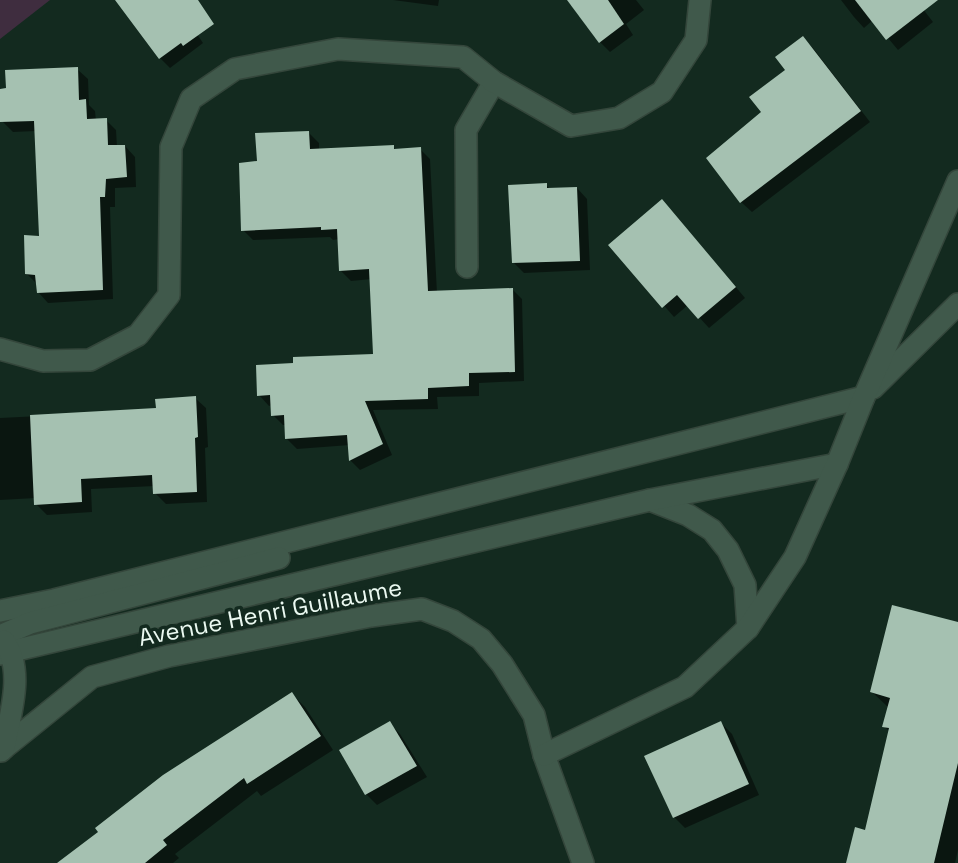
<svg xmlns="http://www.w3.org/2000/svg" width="958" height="863" font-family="'Space Grotesk',sans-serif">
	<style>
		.green { fill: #3f2d3f }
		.shadow { fill: #0007 }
		.building { fill: #a5c1b1 }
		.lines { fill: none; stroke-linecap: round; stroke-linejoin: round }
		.minor-casing { stroke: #34463b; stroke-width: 24 }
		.minor { stroke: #40594b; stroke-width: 21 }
		.labels { text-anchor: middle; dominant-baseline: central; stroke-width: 7; stroke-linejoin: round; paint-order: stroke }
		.street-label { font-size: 24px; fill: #ebf9f1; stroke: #132a1f }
	</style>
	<rect width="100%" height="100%" fill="#132a1f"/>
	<path class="green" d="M0,0H50L0,39Z"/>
	<g class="shadow">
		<path d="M117,0H174L203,43L170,68L160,58Z"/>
		<path d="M393,0H439L438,6Z"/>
		<path d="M569,0H636L644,10L626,24L633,35L610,52L600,42Z"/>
		<path d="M841,0H916L933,22L898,50L873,20L864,28L854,17Z"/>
		<path d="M803,38L813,48L870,122L752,212L741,202L708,159L763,112L788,70Z"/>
		<path d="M77,69L88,79L89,105L95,111L96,121L106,120L116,130L117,147L125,146L135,157L136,187L115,188V207H110L113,299L48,303L38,292V285L27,274L41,238L36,131L13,132L2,121Z"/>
		<path d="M309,133L319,143V150L393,147L397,151L420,149L430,159L437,293L512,289L522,299L524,381L479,383V396L437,397L438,409L373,410L392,455L360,470L350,460V445L297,449L287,439L286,425H283L273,415L272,405L269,406L259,395L374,355L372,279L351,281L341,271L339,239L333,240L330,237L253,240L243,230L258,163Z"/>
		<path d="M546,185L551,190L577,188L587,199L590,270L524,273L514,263Z"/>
		<path d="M672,211L745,298L709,328L688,305L674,317L611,245Z"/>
		<path d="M195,398L206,408L208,447L205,448L207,502L166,504L155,493V486L91,489L92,512L47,515L36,504V498L0,500V418L158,410Z"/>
		<path d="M958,624V850L955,863H849L866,832L890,732L884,726L889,708L872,692Z"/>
		<path d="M292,694L305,707L333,750L261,796L257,791L175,854L179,858L173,863H60Z"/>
		<path d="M389,723L400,734L427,777L377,805L366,794Z"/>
		<path d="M721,723L732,734L759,795L685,828L674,817L647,757Z"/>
	</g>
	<g class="building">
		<path d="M115,0H198L214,24L183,46L181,43L159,59Z"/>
		<path d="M567,0H608L624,24L599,43Z"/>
		<path d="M855,0H938L886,40Z"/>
		<path d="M803,36L861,111L740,203L706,158L761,112L749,97L785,70L775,57Z"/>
		<path d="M78,67L79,100L86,99L87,119L107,118L108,145H125L127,177L106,179L105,197H100L103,290L37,293L35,275L25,274L24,235L39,236L34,121L0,122V89L6,88L5,70Z"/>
		<path d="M309,131L310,149L394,145V149L421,147L428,291L513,288L515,372L469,373V386L428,388V399L365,401L383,444L349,461L347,435L285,439L284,415L271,416L270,395L257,396L256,365L293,363V357L373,354L369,269L339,271L337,229L321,230V227L241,231L239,163L257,161L255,133Z"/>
		<path d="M547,183V188L577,187L580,261L512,263L508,185Z"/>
		<path d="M662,199L736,287L698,319L677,295L662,308L608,245Z"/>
		<path d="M196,396L198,437L195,438L197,492L153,494L152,475L81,479L82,502L34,505L30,415L156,408L155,399Z"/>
		<path d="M892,605L958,622V763L934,863H846L855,827L865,830L889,728L882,727L890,698L870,692Z"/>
		<path d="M292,692L321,736L247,784L244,778L163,840L167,845L145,863H57L98,832L95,828L163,775Z"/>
		<path d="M390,721L417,766L365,795L339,750Z"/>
		<path d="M721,721L749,784L673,818L644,756Z"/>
	</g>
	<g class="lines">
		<g class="minor-casing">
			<g id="minor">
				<path d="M467,267L466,130L494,82"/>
				<path d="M0,349L43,361L90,360L138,335L169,295L171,147L191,99L235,69L338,49L463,57L494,82L571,126L619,118L662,92L696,40L700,0"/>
				<path d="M873,388L958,304"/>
				<path d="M650,500L688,515L712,530L728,550L745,585L748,628"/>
				<path d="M0,611L54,600L864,397"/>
				<path d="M0,636L30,623L279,558"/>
				<path d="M0,654L650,500L837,464"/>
				<path d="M4,748L92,677L169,656L371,616L422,609L453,621L481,639L502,664L534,715L544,755L583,863"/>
				<path d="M1,751L4,748C10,714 25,671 4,641"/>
				<path d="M544,755L685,687L748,628L795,557L837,464L864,397L958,181"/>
			</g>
		</g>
		<use href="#minor" class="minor"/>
	</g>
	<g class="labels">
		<g class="street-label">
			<text transform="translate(270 612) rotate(-11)">Avenue Henri Guillaume</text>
		</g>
	</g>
</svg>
